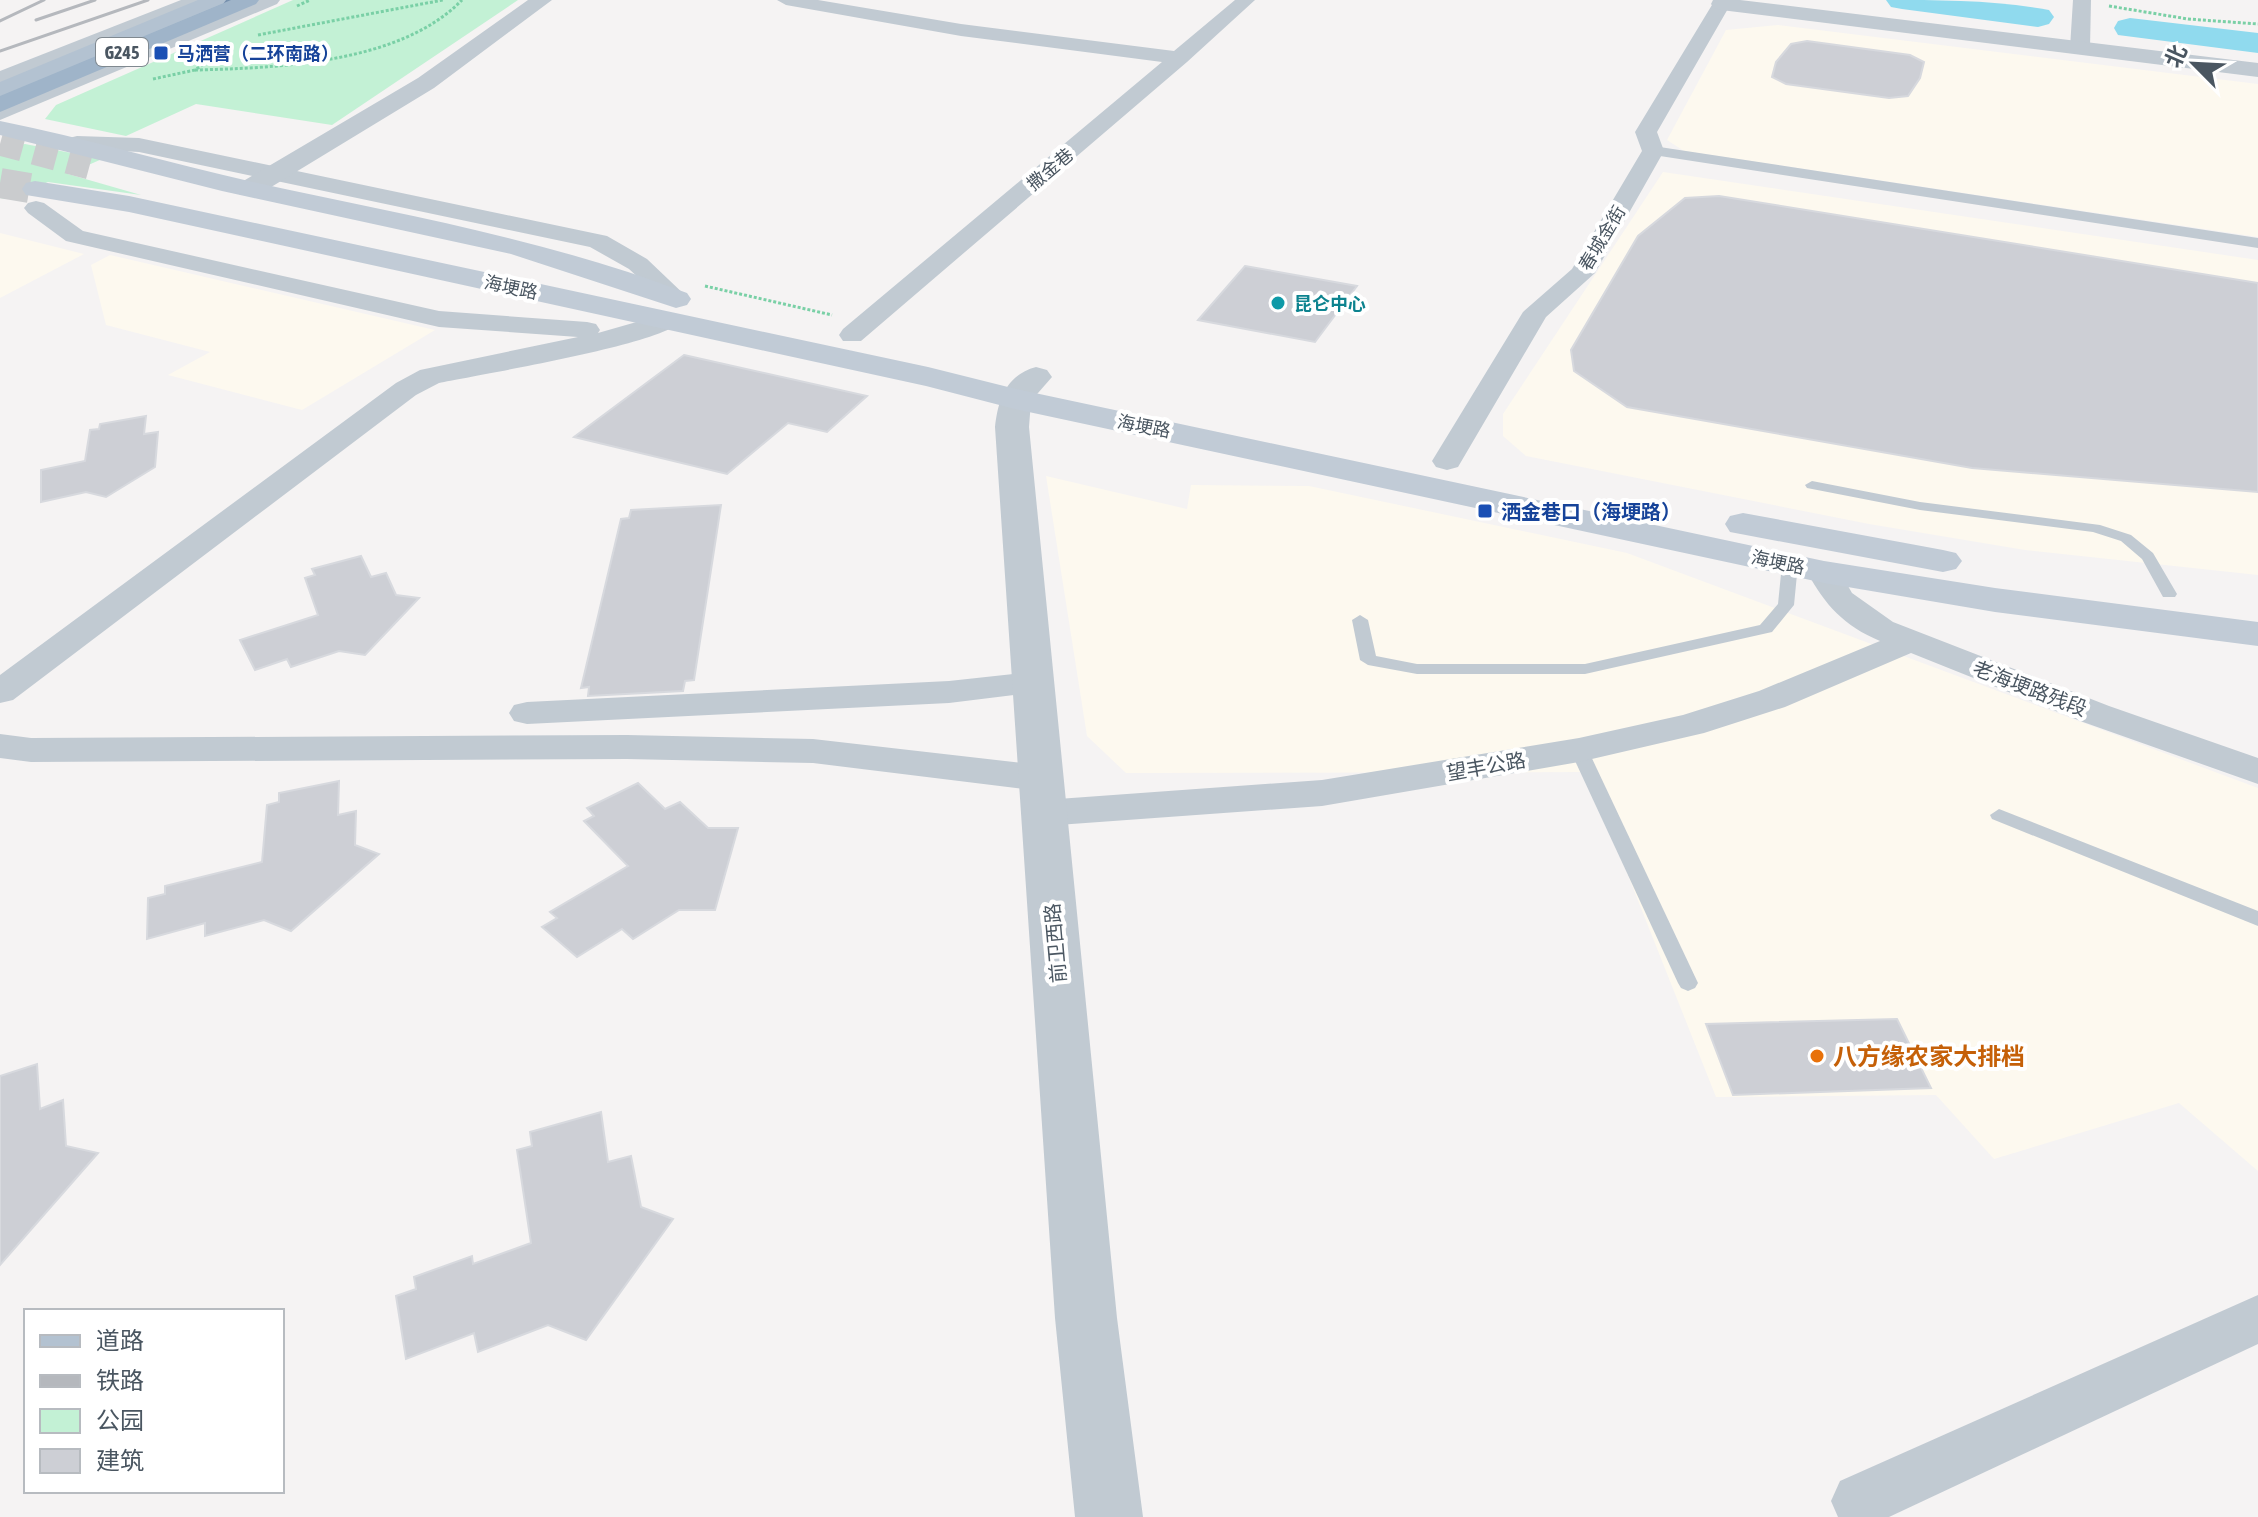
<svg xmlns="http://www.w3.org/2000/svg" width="2258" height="1517" font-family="'Asap Condensed','Noto Sans SC',sans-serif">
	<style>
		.commercial { fill: #fdf9ef }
		.green { fill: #c3f1d5 }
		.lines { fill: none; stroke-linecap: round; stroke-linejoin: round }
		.river { fill: #90daee; fill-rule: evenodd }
		.building { fill: #cdcfd5; stroke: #d7d9de; stroke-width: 2 }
		.secondary-tunnel-far1 { stroke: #caccce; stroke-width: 23; stroke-dasharray: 23 12; stroke-linecap: butt }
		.secondary-tunnel { stroke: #caccce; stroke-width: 30; stroke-dasharray: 30 15; stroke-linecap: butt }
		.trunk-casing { stroke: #7690ad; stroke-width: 4 }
		.path { stroke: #7ad0a6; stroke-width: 3; stroke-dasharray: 3 2; stroke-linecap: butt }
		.service { fill: #c1cad2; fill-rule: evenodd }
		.pedestrian { fill: #c1cad2; fill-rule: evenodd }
		.minor { fill: #c1cad2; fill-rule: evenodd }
		.tertiary { fill: #c1cad2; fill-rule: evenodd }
		.secondary { fill: #c1cbd6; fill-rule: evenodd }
		.primary { fill: #b3c2d1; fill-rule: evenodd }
		.trunk { fill: #9fb4c9; fill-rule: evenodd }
		.rail { stroke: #b5b8bd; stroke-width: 3 }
		.transit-dot { fill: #1a4fb4; stroke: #fff; stroke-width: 3 }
		.culture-dot { fill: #0f9aa8; stroke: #fff; stroke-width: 3 }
		.food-dot { fill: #e8710a; stroke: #fff; stroke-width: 3 }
		.labels { text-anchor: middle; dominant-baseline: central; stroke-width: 8; stroke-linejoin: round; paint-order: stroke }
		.shield { fill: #fff; stroke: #808990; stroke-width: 2 }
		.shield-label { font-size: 18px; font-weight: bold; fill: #4a5661 }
		.far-transit-label { font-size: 18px; font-weight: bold; fill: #164399; stroke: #fff; text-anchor: start }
		.far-street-label { font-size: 18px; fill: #4a5661; stroke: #fff }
		.far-culture-label { font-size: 18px; font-weight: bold; fill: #0d838f; stroke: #fff; text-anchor: start }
		.transit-label { font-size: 20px; font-weight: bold; fill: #164399; stroke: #fff; text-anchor: start }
		.street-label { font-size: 20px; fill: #4a5661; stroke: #fff }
		.near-food-label { font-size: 24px; font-weight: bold; fill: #c56008; stroke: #fff; text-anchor: start }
	</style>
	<rect width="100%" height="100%" fill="#f5f3f3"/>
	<g class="commercial">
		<path d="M1778,25L2258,84V237L1684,151L1667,140L1726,30Z"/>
		<path d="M1663,172L2258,260V575L2025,550L1869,524L1526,456L1503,436V414Z"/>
		<path d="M0,233L84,254L0,298Z"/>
		<path d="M110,255L435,330L302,410L168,375L210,352L106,325L91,265Z"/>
		<path d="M1046,476L1187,509L1191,485L1309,486L1627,553L2258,788V1171L2179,1103L1994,1159L1936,1095L1716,1097L1587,772L1126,773L1087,736Z"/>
	</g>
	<g class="green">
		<path d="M293,0H518L332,125L196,104L126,136L45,119L56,105Z"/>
		<path d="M25,144L102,159L68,174L141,195L48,182L7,199L0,198V148Z"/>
	</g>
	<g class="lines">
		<g class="river">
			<path d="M1886,0C1941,0 1996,0 2049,10L2054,17L2049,24L2038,27L1902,9L1891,7Z"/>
			<path d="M2130,18L2258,33V53L2118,35L2114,28L2118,21Z"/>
		</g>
	</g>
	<g class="building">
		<path d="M1807,41L1910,55L1924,62L1920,78L1908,96L1889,98L1786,84L1772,77L1776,62L1791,44Z"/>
		<path d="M1719,196L2258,283V492L1972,468L1627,407L1574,371L1571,350L1638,236L1685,198Z"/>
		<path d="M1245,266L1357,286L1315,342L1198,320Z"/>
		<path d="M684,355L867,396L827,432L788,423L727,474L574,437Z"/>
		<path d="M146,416L144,434L158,432L155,467L106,497L86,492L41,502V470L85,461L90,430L99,429L100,424Z"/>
		<path d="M721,505L694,680L685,681L683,691L588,696L589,687L581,688L621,519L629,518L631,510Z"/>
		<path d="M361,556L371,577L386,573L396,595L419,598L365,655L339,651L291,667L287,659L255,670L240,640L318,615L305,578L315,575L312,569Z"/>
		<path d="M339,781L338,815L356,811L355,845L379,854L291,931L264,920L205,936V923L147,939L148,898L165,894V886L262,862L267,805L279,802V793Z"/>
		<path d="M638,783L665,809L680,802L708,828H738L715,910H679L633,939L622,929L577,957L542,927L557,918L550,912L628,866L584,821L594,816L587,808Z"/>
		<path d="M1897,1019L1931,1088L1733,1095L1706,1024Z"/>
		<path d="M37,1064L40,1109L63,1100L66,1146L98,1153L0,1265V1076Z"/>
		<path d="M601,1112L608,1162L631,1156L641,1207L673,1219L586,1340L548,1325L478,1352L474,1333L406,1359L396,1296L416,1289L414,1277L472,1256L473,1264L531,1243L517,1150L532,1146L530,1132Z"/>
	</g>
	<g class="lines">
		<path class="secondary-tunnel-far1" d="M0,144L89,168"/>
		<path class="secondary-tunnel" d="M0,183L35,189"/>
		<g class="trunk-casing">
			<path id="trunk" d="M231,0H259L256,4L0,112V96Z"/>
		</g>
		<g class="path">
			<path d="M297,6L310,0"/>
			<path d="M2109,6L2188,19L2258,24"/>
			<path d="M258,35L443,0"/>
			<path d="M195,70C279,68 401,63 462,0"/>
			<path d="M153,79L195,70L231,46"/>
			<path d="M705,286L832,315"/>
		</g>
		<g class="service">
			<path d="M1812,481L1920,502L2100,525L2131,535L2153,553L2177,594L2175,597H2163L2142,559L2121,541L2093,532L1920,510L1807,488L1805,485Z"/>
			<path d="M1790,559L1798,564L1794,605L1772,632L1585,674H1417L1368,665L1360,660L1352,620L1360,615L1368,620L1376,656L1417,664H1585L1760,625L1778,604L1782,564Z"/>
			<path d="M1579,744L1588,750L1698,983L1695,988L1688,991L1681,988L1678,983L1570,750Z"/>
			<path d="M1999,809L2258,911V926L1992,819L1990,815Z"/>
		</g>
		<path class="pedestrian" d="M1653,146L2258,238V248L1647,154L1645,151Z"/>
		<g class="minor">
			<path d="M181,0H206L203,4L0,84V71Z"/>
			<path d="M255,0H280L277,4L0,120V106Z"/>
			<path d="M777,0H818L961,24L1174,51L1235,0H1255L1187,62L861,341H843L839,335L843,329L1162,62L961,36L786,5Z"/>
			<path d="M1715,0H1733L1657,132L1664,151L1595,273L1546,317L1458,467L1447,470L1436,467L1432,461L1523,312L1572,269L1642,151L1635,132Z"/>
			<path d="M2073,0H2091L2090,48L2080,54L2070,48Z"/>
			<path d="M77,136L139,138L607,236L647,259L689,299L685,304H667L629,269L590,247L139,152L69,148L66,143L69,138Z"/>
			<path d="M36,201L44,203L83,231L439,311L587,322L596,324L600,330L598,333L668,313L677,315L681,321C665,344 477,375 439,383L416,395L13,700L0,703V675L396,383L420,370L578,337L439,327L66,241L28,213L24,208L28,203Z"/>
			<path d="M1824,562L1836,565L1852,593L1893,622L2109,706L2258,758V784L2083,722L1911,653L1785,707L1704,733L1579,762L1322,806L1044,826L1030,822L1024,813L1030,804L1044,800L1322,780L1579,738L1683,715L1759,691L1880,641C1844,626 1825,605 1807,572L1812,565Z"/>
			<path d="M1033,672L1046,675L1051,683L1046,691L949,703L527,724L514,721L509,713L514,705L527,702L949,681Z"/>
			<path d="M0,734L31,738L627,735L813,739L1041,765L1055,769L1060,778L1055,787L1041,791L813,763L627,759L31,762L0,758Z"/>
			<path d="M2258,1295V1344L1889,1517H1838L1831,1501L1840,1481Z"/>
		</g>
		<g class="tertiary">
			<path d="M528,0H552L434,88L258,195H240L236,189L240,183L418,78Z"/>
			<path d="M1713,0H1740L2258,63V77L1721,10L1714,8L1711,4Z"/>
			<path d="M1036,367L1047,370L1052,377L1031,401L1029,427L1117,1318L1143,1517H1075L1055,1318L995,427C998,400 1006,375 1036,367Z"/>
		</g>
		<g class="secondary">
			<path d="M0,121C85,138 168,163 253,182C400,214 546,239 687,293L691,299L687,305L676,308L511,254L222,191L0,135Z"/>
			<path d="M35,181L129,196L928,367L1016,389L1824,561L1995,588L2258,622V646L1995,612L1824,583L1015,409L926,386L129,212L26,195L22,189L26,183Z"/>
			<path d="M1743,513L1943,550L1956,553L1962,561L1956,569L1943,572L1730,532L1725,524L1730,516Z"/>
		</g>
		<path class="primary" d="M198,0H226L223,4L0,97V82Z"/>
		<use href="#trunk" class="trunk"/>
		<g class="rail">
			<path d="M36,20L95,0"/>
			<path d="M0,21L44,0"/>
			<path d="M0,51L148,0"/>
		</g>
	</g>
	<g class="transit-dot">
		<rect x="153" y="45" width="16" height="16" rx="4"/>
		<rect x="1477" y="503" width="16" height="16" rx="4"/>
	</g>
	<circle class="culture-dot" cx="1278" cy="303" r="8"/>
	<circle class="food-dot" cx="1817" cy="1056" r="8"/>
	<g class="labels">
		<rect class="shield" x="96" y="38" width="52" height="28" rx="6"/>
		<g class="shield-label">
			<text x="122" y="52">G245</text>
		</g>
		<g class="far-transit-label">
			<text x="177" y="53">马洒营（二环南路）</text>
		</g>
		<g class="far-street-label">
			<text transform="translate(1050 169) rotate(-40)">撒金巷</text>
			<text transform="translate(1602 238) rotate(-59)">春城金街</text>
			<text transform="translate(511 287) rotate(12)">海埂路</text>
			<text transform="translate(1144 426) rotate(11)">海埂路</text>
			<text transform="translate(1778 562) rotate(12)">海埂路</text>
		</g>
		<g class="far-culture-label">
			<text x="1294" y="303">昆仑中心</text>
		</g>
		<g class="transit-label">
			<text x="1501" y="511">洒金巷口（海埂路）</text>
		</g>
		<g class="street-label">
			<text transform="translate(2030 688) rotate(21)">老海埂路残段</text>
			<text transform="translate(1486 766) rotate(-10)">望丰公路</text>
			<text transform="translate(1055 943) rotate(-95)">前卫西路</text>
		</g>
		<g class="near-food-label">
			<text x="1833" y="1056">八方缘农家大排档</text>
		</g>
	</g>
	<rect x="24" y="1309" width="260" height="184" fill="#ffffff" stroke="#b7bbc0" stroke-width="2"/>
	<rect x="40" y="1335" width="40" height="12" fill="#b3c2d1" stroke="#b7bbc0" stroke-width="2"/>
	<text x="96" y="1349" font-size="24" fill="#4a5661">道路</text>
	<rect x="40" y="1375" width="40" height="12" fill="#b5b8bd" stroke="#b7bbc0" stroke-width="2"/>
	<text x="96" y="1389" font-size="24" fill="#4a5661">铁路</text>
	<rect x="40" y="1409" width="40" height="24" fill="#c3f1d5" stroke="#b7bbc0" stroke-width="2"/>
	<text x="96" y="1429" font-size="24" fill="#4a5661">公园</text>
	<rect x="40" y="1449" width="40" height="24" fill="#cdcfd5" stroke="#b7bbc0" stroke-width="2"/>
	<text x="96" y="1469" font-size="24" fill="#4a5661">建筑</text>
	<g transform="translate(2194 64) rotate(294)" stroke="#ffffff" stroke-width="6" paint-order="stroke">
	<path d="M0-6L14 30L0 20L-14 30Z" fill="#4a5661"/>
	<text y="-12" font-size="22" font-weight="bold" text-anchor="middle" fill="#4a5661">北</text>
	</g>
</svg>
